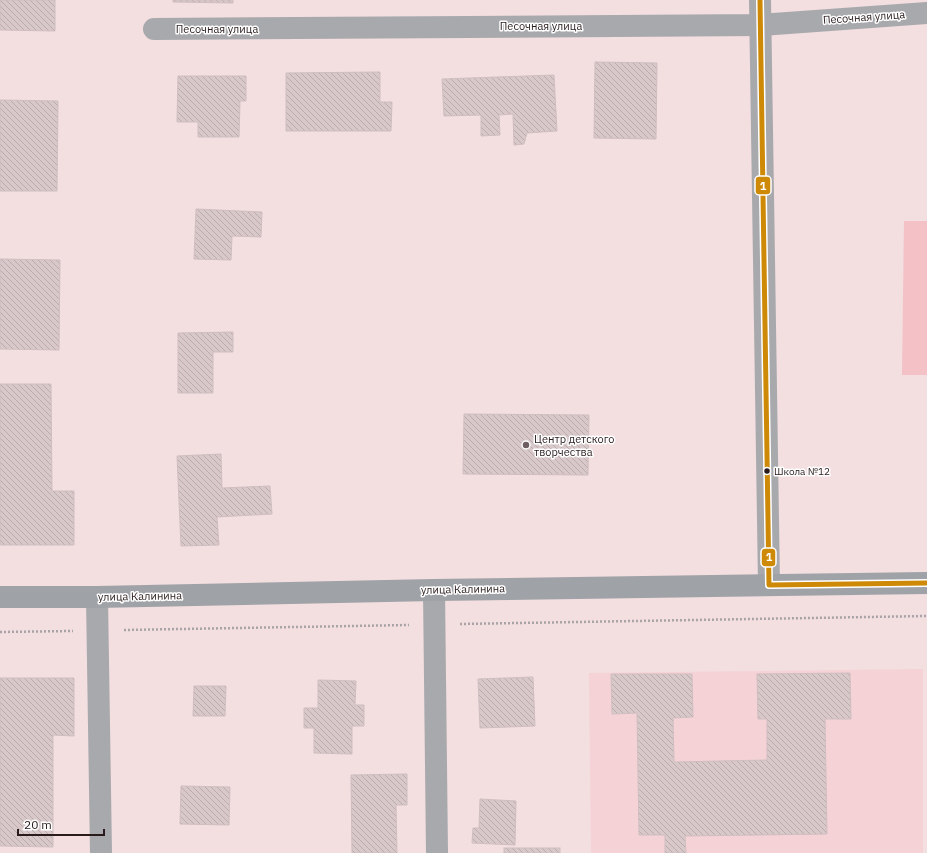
<svg xmlns="http://www.w3.org/2000/svg" width="927" height="853" font-family="'IBM Plex Sans',sans-serif">
	<style>
		.built { fill: #f5d2d5 }
		.garden { fill: #f3c1c6 }
		.building { fill: url(#building-back-hatch); stroke: #cfbec0 }
		.lines { fill: none; stroke-linecap: round; stroke-linejoin: round }
		.path { stroke: #a7a3a6; stroke-width: 2.5; stroke-dasharray: 2 2; stroke-linecap: butt }
		.minor { stroke: #a8a9ad; stroke-width: 22 }
		.major { stroke: #9fa2a6; stroke-width: 22 }
		.bus-1-casing { stroke: #fff; stroke-width: 8 }
		.bus-1 { stroke: #ce8a06; stroke-width: 5 }
		.poi-dot { fill: #705f61; stroke: #fff; stroke-width: 1.5 }
		.bus-dot { fill: #291b1c; stroke: #fff; stroke-width: 1.5 }
		.labels { text-anchor: middle; dominant-baseline: central; stroke-width: 3; stroke-linejoin: round; paint-order: stroke }
		.bus-label { font-size: 10px; fill: #291b1c; stroke: #fff; text-anchor: start }
		.street-label { font-size: 11px; fill: #291b1c; stroke: #fff }
		.poi-label { font-size: 11px; fill: #291b1c; stroke: #fff; text-anchor: start }
		.line-badge { stroke: #fff; stroke-width: 1.5 }
		.badge-label { font-size: 11px; text-anchor: middle; font-weight: bold; fill: #fff }
	</style>
	<defs>
		<pattern id="building-back-hatch" width="6" height="6" patternUnits="userSpaceOnUse"><rect width="6" height="6" fill="#d9c8c9"/><path d="M-1 5l2 2M0 0l6 6M5-1l2 2" fill="none" stroke="#baabac"/></pattern>
	</defs>
	<rect width="100%" height="100%" fill="#f3dee0"/>
	<path class="built" d="M923,669V853H591L589,673Z"/>
	<path class="garden" d="M904,221H927V375H902Z"/>
	<g class="building">
		<path d="M0,0H55V31L0,30Z"/>
		<path d="M173,0H233V3L173,2Z"/>
		<path d="M595,62L657,63L656,139L594,138Z"/>
		<path d="M380,72V102H392L391,131H286V73Z"/>
		<path d="M554,75L557,131L527,133L524,144L514,145L513,114L499,115L500,135L481,136V115L444,116L442,79Z"/>
		<path d="M178,76H246V101H240L239,137H198V122H177Z"/>
		<path d="M0,100L58,101L57,191H0Z"/>
		<path d="M196,209L262,212L261,237L232,236L231,260L194,259Z"/>
		<path d="M0,259L60,260L59,350L0,349Z"/>
		<path d="M233,332V352H213V393H178V333Z"/>
		<path d="M0,384H51L52,491H74V545H0Z"/>
		<path d="M464,414L589,415L588,475L463,474Z"/>
		<path d="M221,454L222,488L270,486L272,514L217,517L219,545L181,546L177,456Z"/>
		<path d="M850,673L851,719H825L827,834L685,836L686,853H665V835H639L637,713L612,714L611,674H692L693,717L673,718L674,762L767,760V719H758L757,674Z"/>
		<path d="M533,677L535,726L480,728L478,679Z"/>
		<path d="M0,678H74V736L53,735V847L0,846Z"/>
		<path d="M318,680L356,681L355,705H364V726H352V754L314,753V728H304V708H318Z"/>
		<path d="M194,686H226L225,716H193Z"/>
		<path d="M407,774V805H396L397,853H352L351,775Z"/>
		<path d="M181,786L230,787L229,825L180,824Z"/>
		<path d="M480,799L516,801L515,845L472,843L473,828H479Z"/>
		<rect x="504" y="848" width="56" height="5"/>
	</g>
	<g class="lines">
		<g class="path">
			<path d="M460,624L927,616"/>
			<path d="M124,630L409,625"/>
			<path d="M0,632L73,631"/>
		</g>
		<g class="minor">
			<path d="M760,0L769,585"/>
			<path d="M154,29L760,25L927,13"/>
			<path d="M434,590L437,853"/>
			<path d="M97,597L101,853"/>
		</g>
		<path class="major" d="M0,597H97L434,590L927,583"/>
		<g class="bus-1-casing">
			<path id="bus-1" d="M760,0L769,585L927,583"/>
		</g>
		<use href="#bus-1" class="bus-1"/>
	</g>
	<circle class="poi-dot" cx="526" cy="445" r="4"/>
	<circle class="bus-dot" cx="767" cy="471" r="3.5"/>
	<g class="labels">
		<g class="bus-label">
			<text x="774" y="471">Школа №12</text>
		</g>
		<g class="street-label">
			<text transform="translate(864 17) rotate(-4)">Песочная улица</text>
			<text x="541" y="26">Песочная улица</text>
			<text x="217" y="29">Песочная улица</text>
			<text transform="translate(463 589) rotate(-1)">улица Калинина</text>
			<text transform="translate(140 596) rotate(-1)">улица Калинина</text>
		</g>
		<g class="poi-label">
			<text x="534" y="439">Центр детского<tspan x="534" dy="13">творчества</tspan></text>
		</g>
	</g>
	<g class="line-badge">
		<rect x="755" y="176" width="16" height="19" rx="4" fill="#ce8a06"/>
		<rect x="761" y="548" width="15" height="19" rx="4" fill="#ce8a06"/>
	</g>
	<g class="badge-label">
		<text x="763" y="190">1</text>
		<text x="769" y="561">1</text>
	</g>
	<path d="M18 829v6h86v-6" fill="none" stroke="#291b1c" stroke-width="2"/>
	<text x="24" y="829" font-size="12" fill="#291b1c" stroke="#ffffff" stroke-width="3" paint-order="stroke">20 m</text>
</svg>
